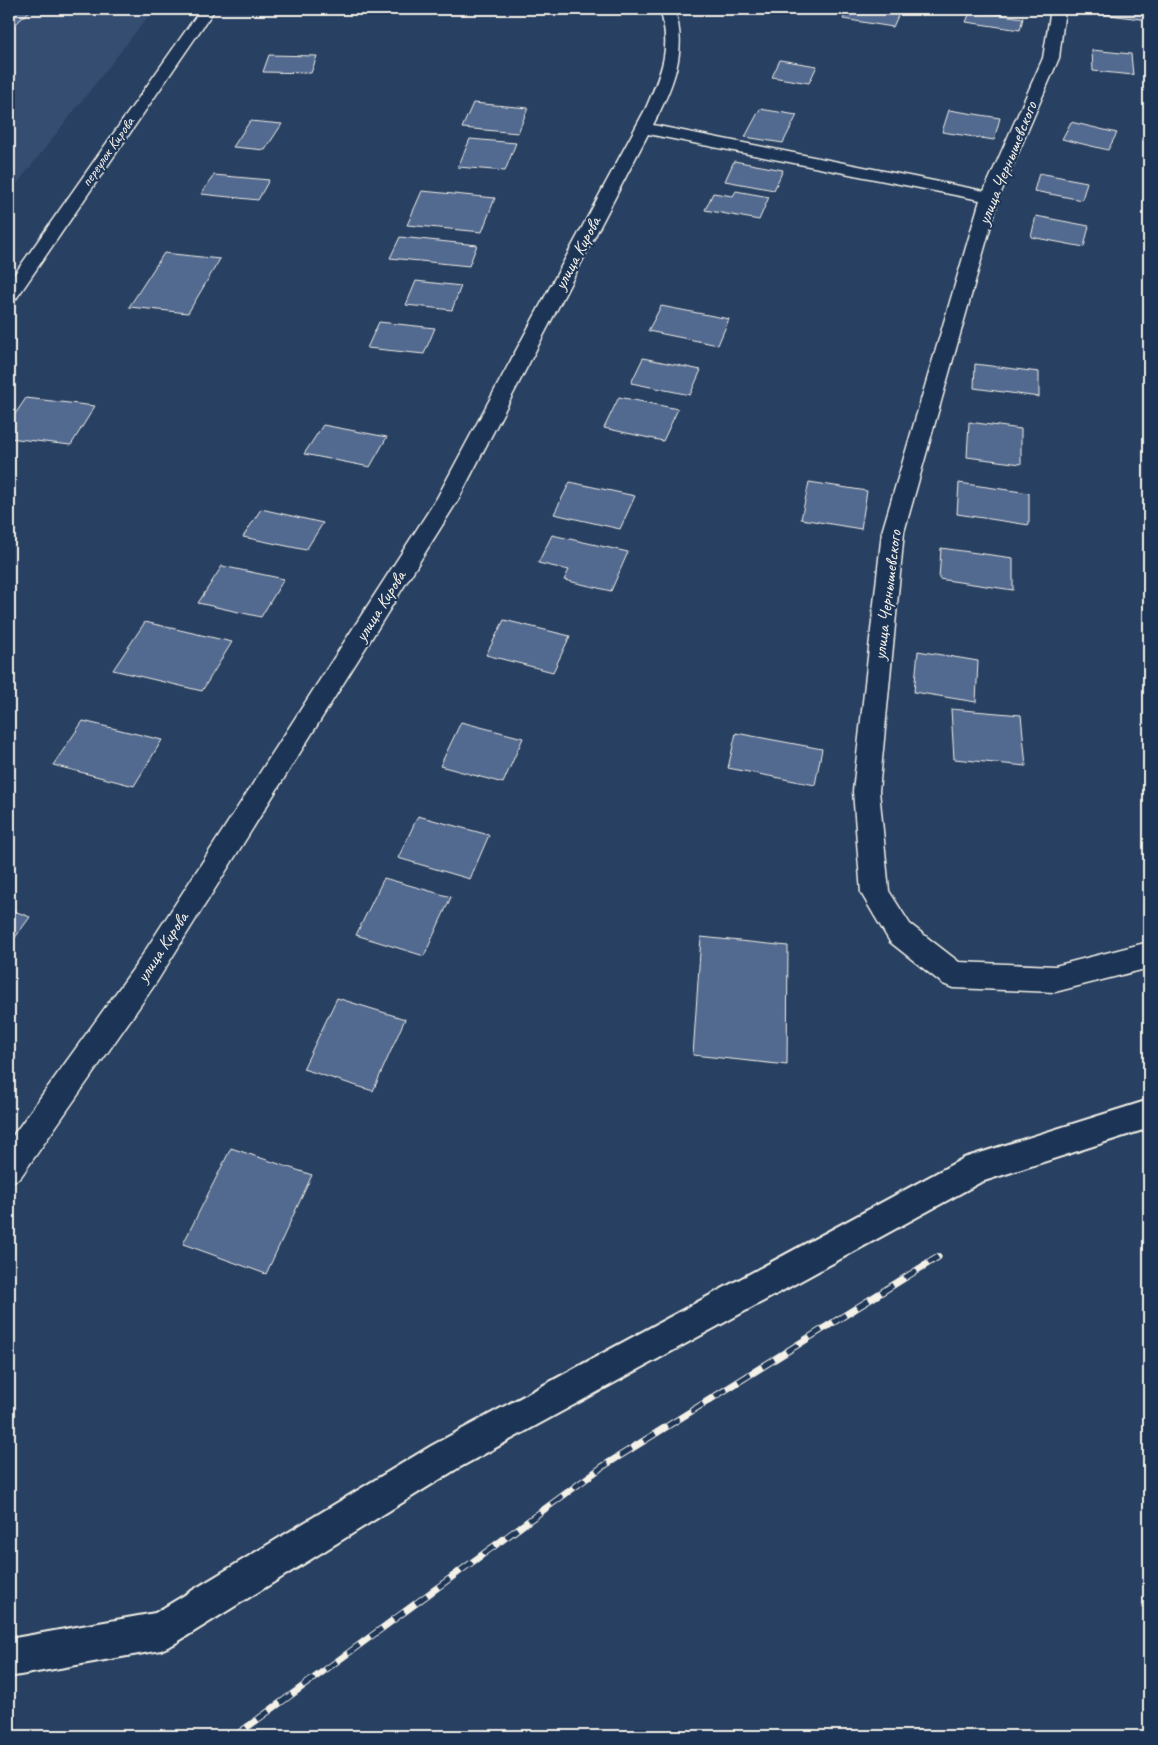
<svg xmlns="http://www.w3.org/2000/svg" width="1158" height="1745" font-family="Caveat,sans-serif">
	<style>
		.built { fill: #354d70 }
		.building { fill: #526a90; stroke: #f4f1e8 }
		.lines { fill: none; stroke-linecap: round; stroke-linejoin: round }
		.lane-casing { stroke: #f4f1e8; stroke-width: 4 }
		.street-casing { stroke: #f4f1e8; stroke-width: 3 }
		.lane { fill: #1d3557; fill-rule: evenodd }
		.street { fill: #1d3557; fill-rule: evenodd }
		.rail-casing { stroke: #f4f1e8; stroke-width: 7 }
		.rail { stroke: #1d3557; stroke-width: 5; stroke-dasharray: 14; stroke-linecap: butt }
		.labels { text-anchor: middle; dominant-baseline: central; stroke-width: 4.5; stroke-linejoin: round; paint-order: stroke }
		.far-street-label { font-size: 15px; fill: #f4f1e8; stroke: #1d3557 }
		.street-label { font-size: 18px; fill: #f4f1e8; stroke: #1d3557 }
	</style>
	<rect width="100%" height="100%" fill="#284062"/>
	<filter id="ink" filterUnits="userSpaceOnUse"><feTurbulence type="fractalNoise" baseFrequency=".02" numOctaves="2"/><feDisplacementMap in="SourceGraphic" scale="10" xChannelSelector="R" yChannelSelector="G"/><feConvolveMatrix kernelMatrix="1 2 1 2 8 2 1 2 1" color-interpolation-filters="sRGB"/></filter>
	<g filter="url(#ink)">
		<path class="built" d="M9,9H154L9,194Z"/>
		<g class="building">
			<path d="M9,9H32L9,30Z"/>
			<path d="M848,9H901L893,27L843,19Z"/>
			<path d="M1095,9H1149L1148,20L1095,13Z"/>
			<path d="M971,10L1023,18L1020,30L966,22Z"/>
			<path d="M1092,50L1131,54L1133,75L1093,71Z"/>
			<path d="M269,55L317,56L311,73L263,72Z"/>
			<path d="M780,60L817,66L809,83L772,77Z"/>
			<path d="M473,103L528,108L518,133L462,128Z"/>
			<path d="M760,109L797,115L783,143L745,137Z"/>
			<path d="M949,110L1000,118L994,140L942,132Z"/>
			<path d="M250,121L282,124L265,150L233,147Z"/>
			<path d="M1071,122L1117,133L1108,150L1062,139Z"/>
			<path d="M470,139L516,143L505,171L458,167Z"/>
			<path d="M734,161L783,170L774,190L725,181Z"/>
			<path d="M1039,173L1087,182L1082,200L1034,191Z"/>
			<path d="M214,175L269,180L258,200L201,194Z"/>
			<path d="M422,191L495,198L482,232L407,225Z"/>
			<path d="M736,191L769,197L759,220L705,210L713,193L733,196Z"/>
			<path d="M1036,216L1089,226L1084,247L1031,237Z"/>
			<path d="M400,237L477,245L469,266L390,258Z"/>
			<path d="M164,253L220,259L188,313L129,307Z"/>
			<path d="M416,281L461,286L452,310L406,305Z"/>
			<path d="M661,306L729,319L718,345L648,331Z"/>
			<path d="M379,322L435,328L424,354L367,348Z"/>
			<path d="M643,358L701,370L690,395L631,383Z"/>
			<path d="M975,364L1039,372V397L974,388Z"/>
			<path d="M619,397L678,409L663,441L604,428Z"/>
			<path d="M26,398L95,406L71,445L9,438V423Z"/>
			<path d="M969,422L1021,429V464L967,457Z"/>
			<path d="M323,425L387,437L370,467L304,454Z"/>
			<path d="M570,482L635,496L620,529L554,514Z"/>
			<path d="M809,482L867,491L861,529L801,519Z"/>
			<path d="M959,483L1029,493V525L957,514Z"/>
			<path d="M261,509L323,523L306,550L243,537Z"/>
			<path d="M552,535L628,552L611,591L564,580L569,570L538,563Z"/>
			<path d="M941,548L1013,558V590L939,579Z"/>
			<path d="M222,566L284,579L261,617L198,603Z"/>
			<path d="M504,620L570,636L553,672L486,655Z"/>
			<path d="M145,622L232,642L202,691L113,670Z"/>
			<path d="M918,651L978,661L976,702L914,692Z"/>
			<path d="M951,709L1021,715L1026,766L954,759Z"/>
			<path d="M83,721L162,740L134,786L53,765Z"/>
			<path d="M461,722L523,738L503,783L440,766Z"/>
			<path d="M736,733L822,749L815,785L728,768Z"/>
			<path d="M418,816L489,835L470,879L398,858Z"/>
			<path d="M384,878L451,897L424,956L356,935Z"/>
			<path d="M9,909L30,917L9,946Z"/>
			<path d="M701,937L788,946L787,1065L693,1055Z"/>
			<path d="M337,998L405,1019L373,1091L303,1069Z"/>
			<path d="M231,1148L312,1175L266,1274L183,1244Z"/>
		</g>
		<g class="lines">
			<g class="lane-casing">
				<path id="lane" d="M1149,1100V1128L981,1182L455,1470L174,1644L161,1650L9,1677V1639L155,1613L431,1446L964,1158Z"/>
			</g>
			<g class="street-casing">
				<g id="street">
					<path d="M201,9H215L16,299L9,301V282Z"/>
					<path d="M660,9H674C689,49 672,89 653,125L984,191L1043,58L1051,9H1065L1059,58L999,197L904,532L879,791L889,891L910,924L959,962L1055,966L1149,942V968L1055,992L953,988L943,984L890,942L861,893L853,791L882,532L980,200L648,134L458,500L156,983L20,1178L9,1183V1141L136,965L437,498L646,108C662,71 672,49 660,9Z"/>
				</g>
			</g>
			<use href="#lane" class="lane"/>
			<use href="#street" class="street"/>
			<g class="rail-casing">
				<path id="rail" d="M235,1736L602,1467L938,1257"/>
			</g>
			<use href="#rail" class="rail"/>
		</g>
	</g>
	<g class="labels">
		<g class="far-street-label">
			<text transform="translate(108 152) rotate(-55)">переулок Кирова</text>
		</g>
		<g class="street-label">
			<text transform="translate(1007 163) rotate(-68)">улица Чернышевского</text>
			<text transform="translate(577 253) rotate(-62)">улица Кирова</text>
			<text transform="translate(887 595) rotate(-83)">улица Чернышевского</text>
			<text transform="translate(380 606) rotate(-58)">улица Кирова</text>
			<text transform="translate(162 947) rotate(-57)">улица Кирова</text>
		</g>
	</g>
	<rect width="1158" height="1745" fill="none" stroke="#1d3557" stroke-width="30"/>
	<rect x="15" y="15" width="1128" height="1715" fill="none" stroke="#f4f1e8" stroke-width="2" filter="url(#ink)"/>
</svg>
